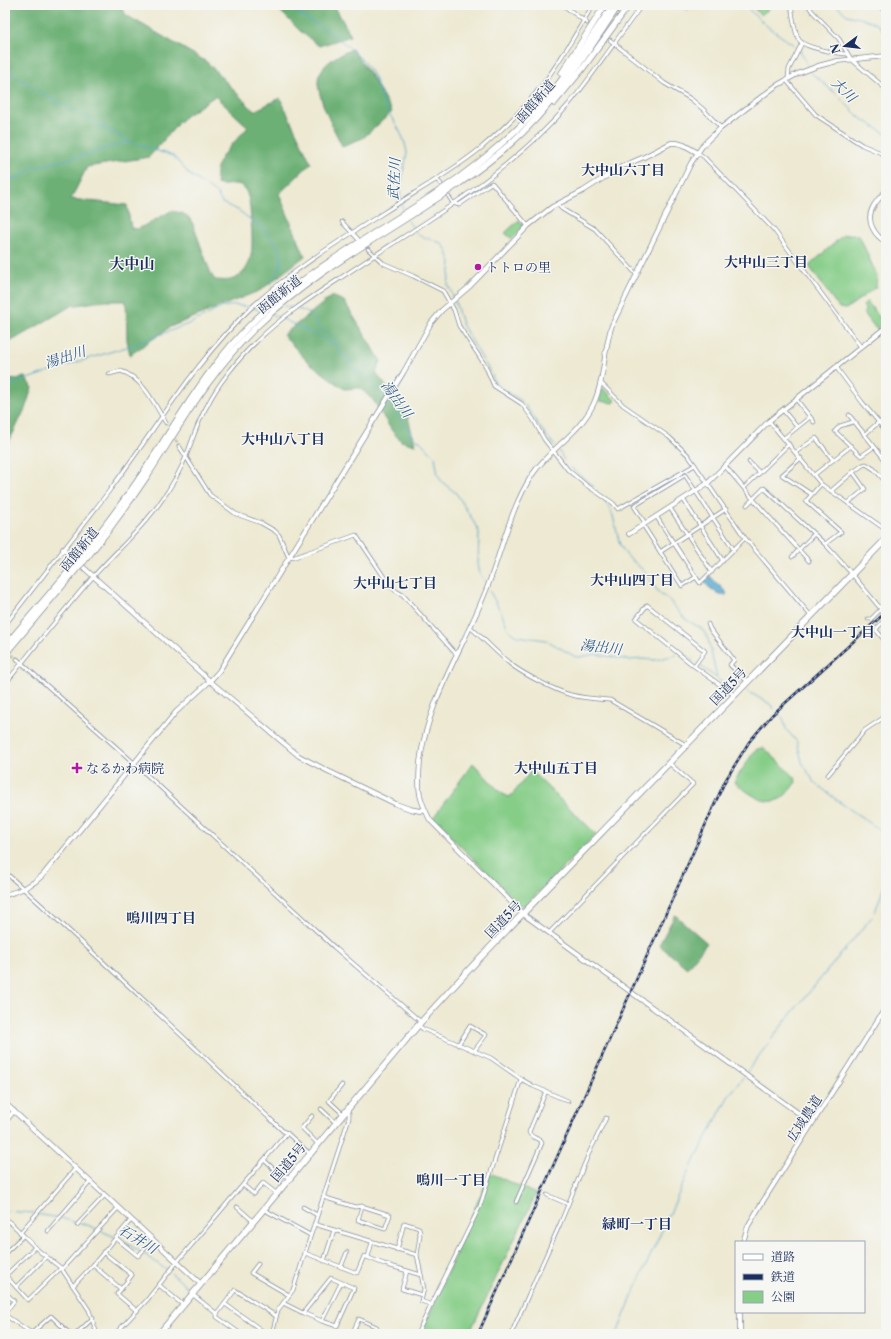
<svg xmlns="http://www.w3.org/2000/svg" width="891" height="1339" font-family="'Libre Caslon Text','Noto Serif JP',serif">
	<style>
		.green { fill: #86cd88; stroke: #507e73 }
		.forest { fill: #6cb074; stroke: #447069; fill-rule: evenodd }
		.water { fill: #50a4cc; stroke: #366a95 }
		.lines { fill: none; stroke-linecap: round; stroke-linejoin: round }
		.stream { stroke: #50a4cc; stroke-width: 1 }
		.street-tunnel { stroke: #c3c4bb; stroke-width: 3; stroke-dasharray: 3 1.5; stroke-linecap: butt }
		.street-casing { stroke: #848c98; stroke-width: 4.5 }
		.secondary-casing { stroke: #848c98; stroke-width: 5.5 }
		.highway-casing { stroke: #848c98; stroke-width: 7 }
		.street { stroke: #fff; stroke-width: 3 }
		.secondary { stroke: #fff; stroke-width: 4 }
		.highway { stroke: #fff; stroke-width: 5.5 }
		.rail-casing { stroke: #1b2f5e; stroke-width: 2.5 }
		.rail { stroke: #f6f6f2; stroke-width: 1; stroke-dasharray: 3; stroke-linecap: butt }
		.highway-bridge-casing { stroke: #848c98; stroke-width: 7; stroke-linecap: butt }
		.highway-bridge { stroke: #fff; stroke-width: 5.5 }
		.poi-dot { fill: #b5179e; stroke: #f6f6f2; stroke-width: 1.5 }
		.labels { text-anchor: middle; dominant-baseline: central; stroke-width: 3; stroke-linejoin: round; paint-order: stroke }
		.street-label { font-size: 13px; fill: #1b2f5e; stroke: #f6f6f2 }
		.poi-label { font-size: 13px; fill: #1b2f5e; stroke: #f6f6f2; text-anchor: start }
		.water-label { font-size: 14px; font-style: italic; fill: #2e5884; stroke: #f6f6f2 }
		.neighbourhood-label { font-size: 14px; font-weight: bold; fill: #1b2f5e; stroke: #f6f6f2 }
		.quarter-label { font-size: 15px; font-weight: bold; fill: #1b2f5e; stroke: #f6f6f2 }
	</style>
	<rect width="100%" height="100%" fill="#f6f6f2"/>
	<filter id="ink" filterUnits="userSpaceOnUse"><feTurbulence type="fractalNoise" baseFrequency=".025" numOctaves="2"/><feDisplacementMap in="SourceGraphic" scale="8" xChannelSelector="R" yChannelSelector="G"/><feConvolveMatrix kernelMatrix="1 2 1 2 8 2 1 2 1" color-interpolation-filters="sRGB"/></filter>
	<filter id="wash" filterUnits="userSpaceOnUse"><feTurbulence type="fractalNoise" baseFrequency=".012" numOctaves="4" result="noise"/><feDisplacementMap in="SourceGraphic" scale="16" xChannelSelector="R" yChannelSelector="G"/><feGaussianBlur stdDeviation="0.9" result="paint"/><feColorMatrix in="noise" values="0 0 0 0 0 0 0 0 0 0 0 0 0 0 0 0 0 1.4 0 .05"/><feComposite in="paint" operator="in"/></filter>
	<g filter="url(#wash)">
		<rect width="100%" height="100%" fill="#ede9d2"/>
		<g class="green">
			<path d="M750,5H774L761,15Z"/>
			<path d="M519,220L524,226L512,239L505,233Z"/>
			<path d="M853,234L860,237L877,276L876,287L846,309L839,308L809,266L843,235Z"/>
			<path d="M867,301L884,323L876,329L864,313L865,309L863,305Z"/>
			<path d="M603,388L615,400L613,403L599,401Z"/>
			<path d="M764,748L795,777L796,782C792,787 786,796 780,799C763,807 747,791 734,782L753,753L757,749Z"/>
			<path d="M473,763L501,793L509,797L513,794L531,771L596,834L525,906L520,905L438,824L433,818Z"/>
			<path d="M490,1173L536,1194L469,1334H421Z"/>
		</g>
		<g class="forest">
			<path d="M5,5H120L126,15L207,62L254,111L280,98L311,163L279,194L305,256L261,290L170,327L130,355L127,340L126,301H102L71,306L5,345ZM215,96L248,127C234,144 210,160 217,184C225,188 236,180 243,187C250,194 250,211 251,220C252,240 257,273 230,280C226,281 220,280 215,280L211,274L191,219L182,213L171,211L138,229L131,228L127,205L71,199L87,167L149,157L183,118Z"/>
			<path d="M274,5H334L351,36L319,46L300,31Z"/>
			<path d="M352,49L372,77L392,112L363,138L342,146C335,131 311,88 320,73C327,60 339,55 352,49Z"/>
			<path d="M332,296L344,301L381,361L376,373L407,413L415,445L401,441L392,431L373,400L360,388L344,389L307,361L283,335Z"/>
			<path d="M25,377L32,388L25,409L5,450V381Z"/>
			<path d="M675,915L707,943L687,968L659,945Z"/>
		</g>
		<path class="water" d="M710,576L727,593L725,596L711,590L704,581Z"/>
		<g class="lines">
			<g class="stream">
				<path d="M286,5L289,9C320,26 351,42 371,72C378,83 379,95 385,106C393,122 405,135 407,153C404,172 396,194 404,212"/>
				<path d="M682,5L688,10"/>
				<path d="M744,5L768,27L798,48"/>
				<path d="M836,5L847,15L868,20L878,25L886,34"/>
				<path d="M800,50L809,69"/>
				<path d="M5,69L52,99L130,142L173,156L190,175L217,194L222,203L238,210L264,230L278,245L280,253L281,260L279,270L273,279L272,288"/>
				<path d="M810,72L834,92L859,117L886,134"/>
				<path d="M5,180L18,178L32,168L90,154L102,149L129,142"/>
				<path d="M408,221L418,235L441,243L446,249L451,263L448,285L454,298"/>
				<path d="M272,291L275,299"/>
				<path d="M455,301L462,324L490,372"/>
				<path d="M284,306L294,308"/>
				<path d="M253,308L262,311"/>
				<path d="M297,309C312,313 314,315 319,329L331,335L335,340L340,354L349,359L354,370L369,378L385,399"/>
				<path d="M272,315L280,318"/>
				<path d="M283,319L336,345"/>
				<path d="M492,375L495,383L500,388"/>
				<path d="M5,387L61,367L133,345L191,323L223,307L235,305L250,307"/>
				<path d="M505,390L522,401"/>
				<path d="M387,402L401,419L412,437L420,441L435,457L438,475L442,482L456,493L471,517L479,532L478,564L480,574L487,585"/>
				<path d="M525,405L543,431L555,446"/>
				<path d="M559,451L564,460"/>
				<path d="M570,467L594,487"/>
				<path d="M605,500L613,516L620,545L627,556L643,570L659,593L670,601L685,619L701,628L704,632L708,639L717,677"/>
				<path d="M489,590L502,614L508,629L513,633L517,636L546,640L576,657H580L595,654L629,660L642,659L655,660L676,655"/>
				<path d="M684,654L693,661"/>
				<path d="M698,664L722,682L737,680L741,683"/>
				<path d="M747,691L770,704L774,709"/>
				<path d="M781,716L783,718L786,729L797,742L802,762L814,782L838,801L886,834"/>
				<path d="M875,912L886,881"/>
				<path d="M746,1073L786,1020L872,917"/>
				<path d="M691,1167L728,1097L744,1076"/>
				<path d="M5,1211L34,1213"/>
				<path d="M37,1214L58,1218"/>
				<path d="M61,1218L77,1223"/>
				<path d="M80,1223L90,1226L115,1237"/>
				<path d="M119,1239L141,1252"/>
				<path d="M143,1253L168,1271"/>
				<path d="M171,1273L193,1292"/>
				<path d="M195,1294L205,1302"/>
				<path d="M229,1328L235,1334"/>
				<path d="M617,1334C638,1278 666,1225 689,1170"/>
			</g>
		</g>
	</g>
	<g filter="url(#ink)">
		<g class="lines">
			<g class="street-tunnel">
				<path d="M173,436L179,446"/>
				<path d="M5,649L17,659"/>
			</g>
			<g class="street-casing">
				<g id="street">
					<path d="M563,5L587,23"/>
					<path d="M791,5C793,14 794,35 800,41C806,48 839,54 848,54"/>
					<path d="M808,5L812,11L839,39L851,59L886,89"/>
					<path d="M610,40L664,83L691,99L704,110L721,128"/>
					<path d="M788,79L789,69L802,43"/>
					<path d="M786,80L816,115L862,145L886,155"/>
					<path d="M698,153L704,157L774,230L861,347"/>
					<path d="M437,180L441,184"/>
					<path d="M449,197L453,203L459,205L488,185L492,183L528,226"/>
					<path d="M557,204L562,209L595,229L637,275"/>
					<path d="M342,222L358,239"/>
					<path d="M368,249L383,263L413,276L443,291L454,310L459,326L485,365L494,386L522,404L533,419L544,439L568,470L586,485L613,503L618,509L695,465"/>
					<path d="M836,367L862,402L886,431"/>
					<path d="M109,374L121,371C143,378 155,405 166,423"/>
					<path d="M601,383L623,405L669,437L688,455L745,538L811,616"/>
					<path d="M796,399L814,422"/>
					<path d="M783,410L797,427"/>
					<path d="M849,415L886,461"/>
					<path d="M769,421L821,484L886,530"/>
					<path d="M853,422L840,426L835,431L861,456L874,447"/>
					<path d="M864,435L879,422"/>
					<path d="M784,438L810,417"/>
					<path d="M179,446L210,495L236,514L261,523L275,531L279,535L289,558L295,557L356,535L390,586L396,591L403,595L456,654"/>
					<path d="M796,452L816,438L833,460"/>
					<path d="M801,458L782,475L811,494"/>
					<path d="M749,462L760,473"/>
					<path d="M725,466L753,499L764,488L825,544L852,574L881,609L871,619H868"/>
					<path d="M853,472L863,465L866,464L874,469L886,482"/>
					<path d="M814,475L851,446"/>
					<path d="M821,484L806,501L841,532L825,544"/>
					<path d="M744,488L789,444"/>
					<path d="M831,491L853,472L865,489L848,503"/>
					<path d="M683,499L723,561"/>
					<path d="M747,505L753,499L809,561"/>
					<path d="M670,508L712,572"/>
					<path d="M656,516L696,577"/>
					<path d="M645,523L634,506L685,475L734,550"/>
					<path d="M643,525L682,586L696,577L700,583L745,538"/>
					<path d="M660,552L726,509"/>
					<path d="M792,557L814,534"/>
					<path d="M886,619L878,627L876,630L886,642"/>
					<path d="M708,624L710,629L734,660L730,665L748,682"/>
					<path d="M5,625C39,580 75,536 109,491C156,429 195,360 253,306C301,262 359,229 413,194C436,180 460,165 481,148C502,130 522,111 539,89C560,63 576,33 593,5"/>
					<path d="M470,627C483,638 495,651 508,662C519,672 556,691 571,695C583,698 597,699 610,700L686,745"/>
					<path d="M17,659L134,763L334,947L421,1022"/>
					<path d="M694,666L705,651L647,605L636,619L694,666L734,695"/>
					<path d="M5,684C34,648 62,612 92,578C114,553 140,531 159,504C170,489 180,472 187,454C193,438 198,421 207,406C217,385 239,358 256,342C281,317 310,298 339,279C383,249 430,221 473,190C507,165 541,137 569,104C595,73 617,38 642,5"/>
					<path d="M828,775L865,730L886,716"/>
					<path d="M5,872C99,957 191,1044 283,1131L287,1133L310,1154"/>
					<path d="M549,933L693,784L669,763"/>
					<path d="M458,1045L470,1026L486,1035L474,1051"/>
					<path d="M521,1079L533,1086L568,1101"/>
					<path d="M342,1085L329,1101L343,1114"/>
					<path d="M321,1109L336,1123"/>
					<path d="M312,1116L302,1128L318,1144"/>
					<path d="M264,1160L280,1175L290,1177"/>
					<path d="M243,1185L254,1194L263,1183L276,1193"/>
					<path d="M547,1195L568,1204"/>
					<path d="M323,1197L355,1207L362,1206L358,1220L385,1229L390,1215L362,1206"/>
					<path d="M516,1202L542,1143C539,1137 531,1139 529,1132L546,1091"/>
					<path d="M237,1207L253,1221"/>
					<path d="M303,1207L317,1215"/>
					<path d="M263,1209L310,1235"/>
					<path d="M5,1219L13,1225L39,1251L61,1268L89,1310L97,1334"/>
					<path d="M314,1224L417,1255"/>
					<path d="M77,1225L105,1195"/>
					<path d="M48,1231L90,1182"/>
					<path d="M20,1233L75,1169"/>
					<path d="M116,1238L138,1256L153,1240"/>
					<path d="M397,1250L404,1223L419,1228L420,1235L417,1255L424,1289L421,1301L432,1305"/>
					<path d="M103,1252L132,1275L121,1289"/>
					<path d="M5,1253L23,1236"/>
					<path d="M305,1253L357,1273L364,1256L384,1264L421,1275"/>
					<path d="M368,1257L372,1242"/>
					<path d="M324,1261L334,1230"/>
					<path d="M258,1264L251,1273L289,1295"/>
					<path d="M93,1265L121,1289L117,1294L137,1311"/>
					<path d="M341,1267L347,1252"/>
					<path d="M62,1269L118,1208"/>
					<path d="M407,1271L402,1289L422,1295"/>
					<path d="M5,1275L28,1300L61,1268"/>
					<path d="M5,1276L35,1247"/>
					<path d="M159,1285L183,1305"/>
					<path d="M73,1286L93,1265L131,1220"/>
					<path d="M16,1287L46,1257"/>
					<path d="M5,1292L14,1301L5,1313"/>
					<path d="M192,1294L217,1314V1317L241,1334"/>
					<path d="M283,1303L303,1313L331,1278L354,1288L337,1326L322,1321L303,1313"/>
					<path d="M225,1304L267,1334"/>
					<path d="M217,1314L235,1290L276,1316"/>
					<path d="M5,1315L30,1332"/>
					<path d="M322,1321L341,1283"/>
					<path d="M28,1334L30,1332L32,1333L51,1316L70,1334"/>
					<path d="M76,1334L93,1318"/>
					<path d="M115,1334L147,1300L177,1262L287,1133"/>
					<path d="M272,1334L278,1310L293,1290L349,1118V1113L347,1110"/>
					<path d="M352,1334L359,1319L377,1327L374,1334"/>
					<path d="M417,1334L480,1206L521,1079L491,1058L423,1029L418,1025"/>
					<path d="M511,1334L560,1224L589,1153L606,1118"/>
				</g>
			</g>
			<g class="secondary-casing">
				<g id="secondary">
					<path d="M877,5L886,10"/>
					<path d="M886,191C881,196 875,202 872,209C866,222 875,236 886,242"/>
					<path d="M629,534L708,483L769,421L886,327"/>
					<path d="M63,549L210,681L299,756L328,771L396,804L410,809L420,811L424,809"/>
					<path d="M5,895C20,891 32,886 43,875L176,712L210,681L219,671L403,373L431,323L442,310L469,287L528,226L552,207L583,191L621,167L644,157L671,143H677L684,145L698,153"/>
					<path d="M5,1103L201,1284"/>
					<path d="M5,1122L14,1111"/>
					<path d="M812,1123L523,914L430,820C426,812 422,804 420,795C418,784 419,773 420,762C427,701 463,649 485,593C501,554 509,511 532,475C550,448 578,435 593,405C605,380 603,351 612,325L691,163L703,145L710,138L721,128L748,107L776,86L797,74L818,66L837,61L886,56"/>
					<path d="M743,1242L748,1226L760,1206L886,1007"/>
					<path d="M740,1334V1312"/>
				</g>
			</g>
			<g class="highway-casing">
				<g id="highway">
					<path d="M562,73L605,5"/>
					<path d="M554,103L583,68L629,5"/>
					<path d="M80,558C102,530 123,503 143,473C178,420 209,364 256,319C317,262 393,225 461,176C487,157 512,135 535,112C565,80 588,41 613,5"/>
					<path d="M84,561C106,534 127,506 147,476C182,422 211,370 258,325C333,253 432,212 510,144C555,105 586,53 619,5"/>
					<path d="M5,646L75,564"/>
					<path d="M5,654L78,567"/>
					<path d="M159,1334L421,1022L477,961L886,539"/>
				</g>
			</g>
			<use href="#street" class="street"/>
			<use href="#secondary" class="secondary"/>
			<use href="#highway" class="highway"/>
			<g class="rail-casing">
				<path id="rail" d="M478,1334L725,781L749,742L772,715L886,612"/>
			</g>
			<use href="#rail" class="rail"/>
			<g class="highway-bridge-casing">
				<g id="highway-bridge">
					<path d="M75,564L80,558"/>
					<path d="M78,567L84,561"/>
				</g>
			</g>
			<use href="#highway-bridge" class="highway-bridge"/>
		</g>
	</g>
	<g class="poi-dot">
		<circle cx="478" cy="267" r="4"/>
		<path d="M75 762h4v4h4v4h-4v4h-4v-4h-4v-4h4z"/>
	</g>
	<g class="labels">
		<g class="street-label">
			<text transform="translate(535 101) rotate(-49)">函館新道</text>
			<text transform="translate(279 294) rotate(-39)">函館新道</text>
			<text transform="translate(79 549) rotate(-51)">函館新道</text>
			<text transform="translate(728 686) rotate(-46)">国道5号</text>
			<text transform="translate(503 919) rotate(-46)">国道5号</text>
			<text transform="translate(804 1118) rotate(-57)">広域農道</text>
			<text transform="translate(288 1162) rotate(-50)">国道5号</text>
		</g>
		<g class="poi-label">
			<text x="486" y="267">トトロの里</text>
			<text x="86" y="768">なるかわ病院</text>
		</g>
		<g class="water-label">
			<text transform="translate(844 90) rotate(44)">大川</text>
			<text transform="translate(394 179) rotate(-87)">武佐川</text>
			<text transform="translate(65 357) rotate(-18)">湯出川</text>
			<text transform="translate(397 399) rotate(54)">湯出川</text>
			<text transform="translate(601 647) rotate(7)">湯出川</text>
			<text transform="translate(138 1239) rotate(31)">石井川</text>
		</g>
		<g class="neighbourhood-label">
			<text x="623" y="170">大中山六丁目</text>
			<text x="766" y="262">大中山三丁目</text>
			<text x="283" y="439">大中山八丁目</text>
			<text x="632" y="580">大中山四丁目</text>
			<text x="395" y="583">大中山七丁目</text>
			<text x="833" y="632">大中山一丁目</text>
			<text x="556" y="768">大中山五丁目</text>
			<text x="161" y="918">鳴川四丁目</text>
			<text x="451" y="1180">鳴川一丁目</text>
			<text x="637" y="1224">緑町一丁目</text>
		</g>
		<g class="quarter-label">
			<text x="132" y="263">大中山</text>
		</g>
	</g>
	<rect width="891" height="1339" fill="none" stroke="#f6f6f2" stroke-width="20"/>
	<rect x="735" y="1241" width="130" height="72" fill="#f6f6f2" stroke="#9ea6b7"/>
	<rect x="743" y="1254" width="20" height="6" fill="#ffffff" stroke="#9ea6b7"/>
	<text x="771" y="1261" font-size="12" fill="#1b2f5e">道路</text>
	<rect x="743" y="1274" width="20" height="6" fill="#1b2f5e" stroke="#9ea6b7"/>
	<text x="771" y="1281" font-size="12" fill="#1b2f5e">鉄道</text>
	<rect x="743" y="1291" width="20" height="12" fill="#86cd88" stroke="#9ea6b7"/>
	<text x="771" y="1301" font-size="12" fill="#1b2f5e">公園</text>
	<g transform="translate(845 46) rotate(255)" stroke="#f6f6f2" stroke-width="3" paint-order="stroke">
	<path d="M0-3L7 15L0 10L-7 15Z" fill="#1b2f5e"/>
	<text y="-6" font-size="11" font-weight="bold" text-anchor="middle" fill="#1b2f5e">N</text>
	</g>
</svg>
